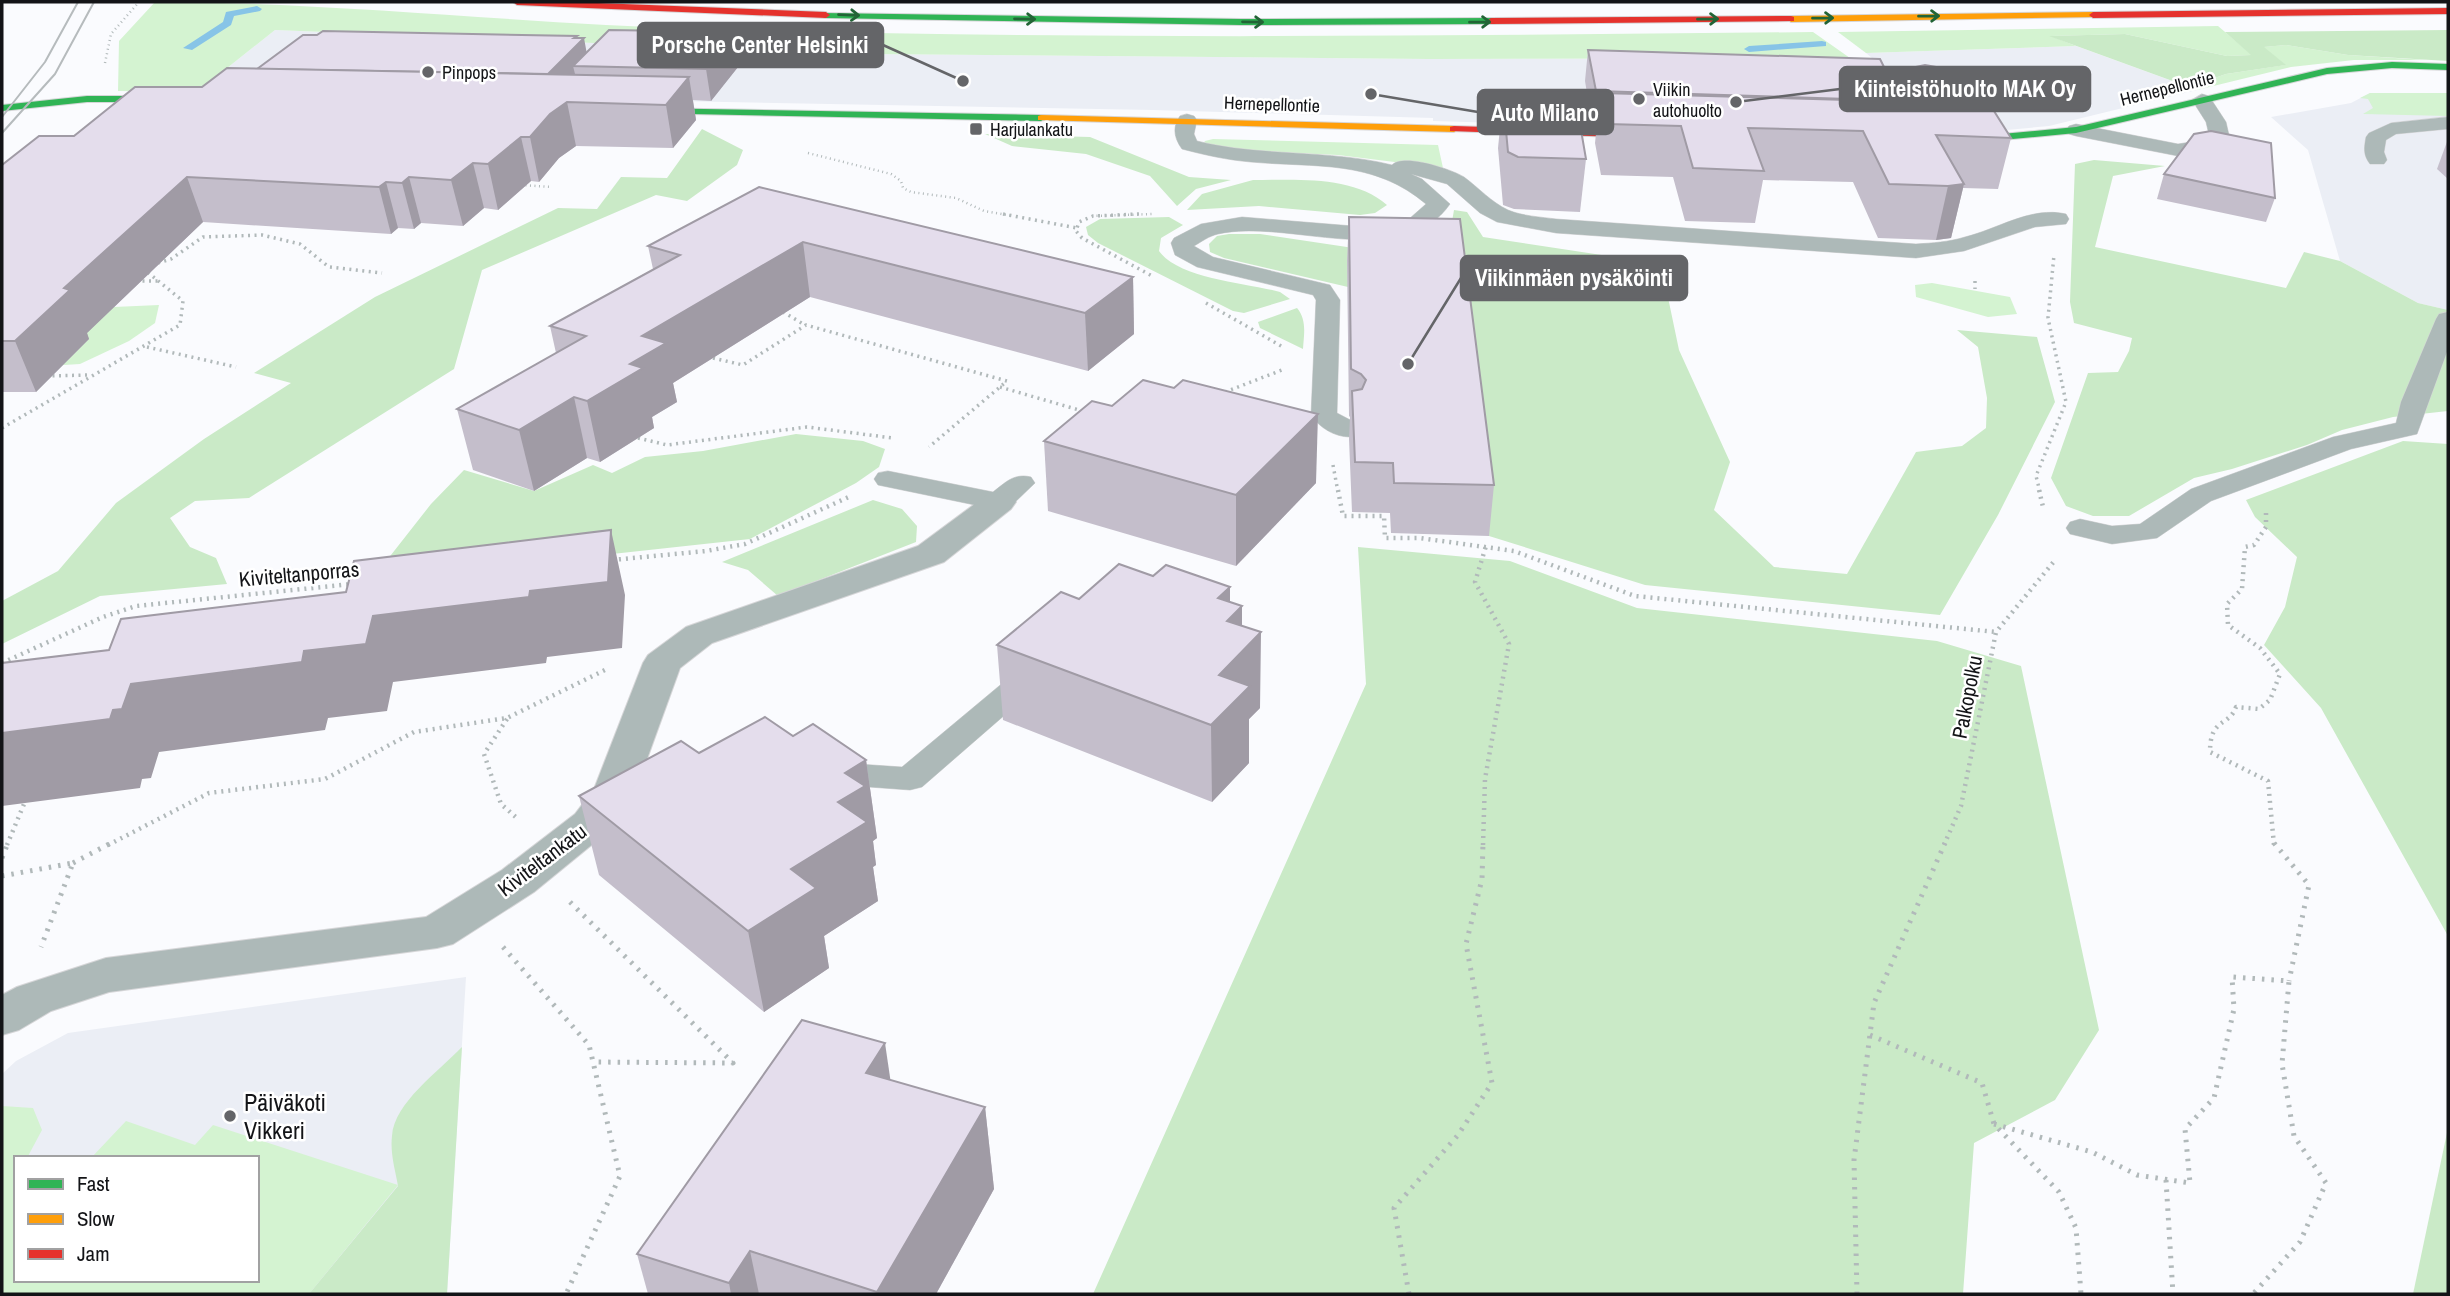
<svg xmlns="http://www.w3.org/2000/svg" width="2450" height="1296" font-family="'Archivo Narrow',sans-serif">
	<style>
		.built { fill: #ebeef5; fill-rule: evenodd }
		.green { fill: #d4f3d1 }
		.forest { fill: #caeac7 }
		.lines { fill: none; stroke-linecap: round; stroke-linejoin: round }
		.stream { fill: #87c4e7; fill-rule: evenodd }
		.lane-casing { stroke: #d6d6d8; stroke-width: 1 }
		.street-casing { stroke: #d6d6d8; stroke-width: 2 }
		.fast-casing { stroke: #d6d6d8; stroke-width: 2 }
		.slow-casing { stroke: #d6d6d8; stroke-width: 2 }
		.jam-casing { stroke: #d6d6d8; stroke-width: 2 }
		.path-far3 { stroke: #b1b9ba; stroke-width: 2.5; stroke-dasharray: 1 3.5; stroke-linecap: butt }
		.path-far2 { stroke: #b1b9ba; stroke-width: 3.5; stroke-dasharray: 2 4.5; stroke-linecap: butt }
		.path-far1 { stroke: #b1b9ba; stroke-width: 4.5; stroke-dasharray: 2 5; stroke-linecap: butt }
		.path { stroke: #b1b9ba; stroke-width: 5; stroke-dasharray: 2.5 7; stroke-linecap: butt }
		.lane { fill: #adb9b8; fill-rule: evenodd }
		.street { fill: #adb9b8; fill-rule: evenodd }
		.fast { fill: #30b455; fill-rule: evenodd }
		.slow { fill: #ff9f0a; fill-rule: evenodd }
		.jam { fill: #e5322d; fill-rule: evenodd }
		.tram { stroke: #b6bbbd; stroke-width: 2 }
		.wall { fill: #c4becb }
		.shaded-wall { fill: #a09ba5 }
		.building { fill: #e4ddec; stroke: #a09ba5; stroke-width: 2 }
		.oneway { stroke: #226436 }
		.poi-dot { fill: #646568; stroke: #fff; stroke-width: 2.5 }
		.labels { text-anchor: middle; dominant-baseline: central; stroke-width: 5; stroke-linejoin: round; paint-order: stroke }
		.far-poi-label { font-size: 18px; fill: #131417; stroke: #fff; text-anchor: start }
		.far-street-label { font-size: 18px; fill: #131417; stroke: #fff }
		.street-label { font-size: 21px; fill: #131417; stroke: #fff }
		.near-poi-label { font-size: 24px; fill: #131417; stroke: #fff; text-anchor: start }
		.leader { fill: none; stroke: #646568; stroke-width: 2.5 }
		.callout-dot { fill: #646568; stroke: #fff; stroke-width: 2.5 }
		.callout { fill: #646568; stroke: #646568; stroke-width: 2.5 }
		.callout-label { font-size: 23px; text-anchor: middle; font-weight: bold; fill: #fff }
	</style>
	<rect width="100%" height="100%" fill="#fafbfe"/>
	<g class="built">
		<path d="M275,30L863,54L1429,59L1849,58L1893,134L1433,121V118L1153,110L197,92Z"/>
		<path d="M2076,46L2197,90L2049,126L1963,134L1866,53Z"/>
		<path d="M2370,93H2448V310L2418,303L2340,261L2308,150L2271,117L2351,103Z"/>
		<path d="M466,977L447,1294H2V1074L16,1061L68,1033ZM16,1158H257V1280H16Z"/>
	</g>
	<g class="green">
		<path d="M155,2C338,2 521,24 704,29C1074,40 1443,36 1813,32L1850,58L1429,59L863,54L275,30L197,92L118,91L119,41Z"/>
		<path d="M2218,26L2252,55L2227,56L2125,34L2051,36L2076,46L1866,53L1838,32Z"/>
		<path d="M2286,45L2348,55L2426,60H2354L2291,67L2197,90L2189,87L2226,74L2285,65L2263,47Z"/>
		<path d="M2370,93H2448V116L2363,114L2373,108L2368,99L2360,98Z"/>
		<path d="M1213,139L1438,145L1443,168L1338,155L1222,150L1203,144L1205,141Z"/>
		<path d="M1932,283L2010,297L2017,314L1988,317L1916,297L1915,285Z"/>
		<path d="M159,305L155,323L129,341L80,364L2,369L46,310Z"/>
		<path d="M2,1106L33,1108L42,1130L27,1158H16V1280H257V1158H91L126,1121L195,1145L213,1125L398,1185L309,1294H2Z"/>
	</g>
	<g class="forest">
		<path d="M2448,30V61L2348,55L2286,45L2264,47L2286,65L2226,74L2189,87L2049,36L2125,34L2227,56L2251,55L2225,32Z"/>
		<path d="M702,129L743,150L737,165L687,201L656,195L482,270L454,369L249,498L195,501L170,518L190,547L216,558L227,584L100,596L2,644V601L58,571L116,503L204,439L291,383L254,373L375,297L558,208L597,209L621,177L667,178Z"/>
		<path d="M985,134L1090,137L1189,177L1231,180L1196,189L1177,206L1150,176L1086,154L1012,146Z"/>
		<path d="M2094,160L2165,166L2113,176L2095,247L2286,288L2304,252L2340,261L2418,303L2448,310V411L2393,417L2342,430L2307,445L2232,469L2194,478L2129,516H2093L2066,506L2051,478L2088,373L2118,372L2129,351L2132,338L2074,323L2070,302L2075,164Z"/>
		<path d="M1253,180C1296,180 1353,175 1387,205L1375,213L1360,215L1259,206L1187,210L1202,194Z"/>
		<path d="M1454,210L1467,212L1483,237L1661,264L1679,350L1730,462L1714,510L1774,567L1847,574L1916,452L1962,446L1986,428L1987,398L1978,347L1957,330L2037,337L2055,402L1998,515L1940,615L1645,585L1489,536L1456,263L1447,250Z"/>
		<path d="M1169,217L1183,225L1161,238L1159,251C1179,279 1247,283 1280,292L1290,299L1244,313L1233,311L1098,243L1088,235L1086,227L1100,219Z"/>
		<path d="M1229,234H1260L1367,250L1348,287L1224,258L1210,252L1209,244L1217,236Z"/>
		<path d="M1297,308C1307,320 1304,334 1303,349L1260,328L1258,322Z"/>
		<path d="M796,434L863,441L885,449L879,467L856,483L750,539L511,565L380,569L431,504L464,470L534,491L593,465L612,473L645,457L703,451Z"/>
		<path d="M2403,441L2448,444V936L2321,708L2264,645L2285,607L2297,557L2255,517L2246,500Z"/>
		<path d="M873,500L902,509L917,526L916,542L778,596L748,570L722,562Z"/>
		<path d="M1358,547L1510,561L1637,608L1937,641L2021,666L2099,1030L2055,1100L1974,1143L1963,1294H1093L1366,684Z"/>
		<path d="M462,1047L447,1294H309L398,1186C395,1169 390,1153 392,1136C394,1103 439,1071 462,1047Z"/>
		<path d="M2448,1128V1294H2413Z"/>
	</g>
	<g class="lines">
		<g class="stream">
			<path d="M257,6L262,9L260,11L234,16L231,25L192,50L183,48L223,22L226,12Z"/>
			<path d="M1822,41L1826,42V46L1749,52L1744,49L1749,46Z"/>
		</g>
		<g class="lane-casing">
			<g id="lane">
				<path d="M2202,94L2209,96L2226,122L2231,144L2228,148L2178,156L2076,136L2069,134L2066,130L2069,126L2076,124L2178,144L2210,139L2206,122L2192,100Z"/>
				<path d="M1187,114L1194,116L1197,120L1194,134L1197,141C1261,157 1328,149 1392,165C1403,153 1451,169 1464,177C1479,188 1491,202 1508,210C1522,216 1541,217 1556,219L1916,244C1932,243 1949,242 1965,237C1998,229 2031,206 2066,214L2069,219L2066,224L2035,227L1964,251L1916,258L1556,233L1497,222L1480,213L1447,184L1411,174L1422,179L1450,204C1402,273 1287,218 1218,234C1209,236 1201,242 1194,246L1213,257L1330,285L1340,300L1337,413L1358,424L1362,430L1358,436C1340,440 1321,430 1311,415L1316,300L1313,295L1197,267L1175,255L1171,243L1174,238L1201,224L1242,217L1353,226H1387L1409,219L1426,204C1373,159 1316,168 1251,162C1227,160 1205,155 1182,149C1174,138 1172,127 1180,116Z"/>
				<path d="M2448,117V129L2396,134L2386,140L2384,152L2387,160L2384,164H2370C2363,155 2364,148 2366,137L2369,133L2391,123Z"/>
				<path d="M2448,312V349L2417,434L2351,449L2211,501L2157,538L2112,544L2070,534L2066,528L2070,522L2080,519L2112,526L2140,524L2191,489L2333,437L2396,423L2401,402L2436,319L2439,314Z"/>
				<path d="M888,471L993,492C1006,482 1014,473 1031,477L1035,483L1009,508L999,510L878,485L874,479L878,473Z"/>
				<path d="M1034,663L1045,666L1050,673L1045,680L922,787L910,790L828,784L816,781L811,773L816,765L828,762L902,767L1023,666Z"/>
			</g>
		</g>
		<g class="street-casing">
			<path id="street" d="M999,492L1011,495L1016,502L1011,509L944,562L712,643L680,668L635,792L605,834L534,892L453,944L437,948L109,992L51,1011L19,1030L2,1035V995L17,987L106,958L426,917L502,870L575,814L594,789L643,663L648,655L686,627L918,546L987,495Z"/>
		</g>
		<g class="fast-casing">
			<g id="fast">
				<path d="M823,13L1241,19L1491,18L1495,21L1491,24L1241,25L826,18L823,17Z"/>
				<path d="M2392,62L2448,64V70L2392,68L2327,74L2076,133L1959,144L1954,141L1959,138L2076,127L2327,68Z"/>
				<path d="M87,96H174L179,99L174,102H87L2,111V105Z"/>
				<path d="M644,108L1041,115L1046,118L1041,121L641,113L639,111Z"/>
			</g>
		</g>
		<g class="slow-casing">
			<g id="slow">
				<path d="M2093,12L2096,13V17L1791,22L1787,19L1791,16Z"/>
				<path d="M1041,115L1454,126L1459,129L1454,132L1038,120V116Z"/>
			</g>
		</g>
		<g class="jam-casing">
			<g id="jam">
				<path d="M513,2H572L826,12L830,15L826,18L517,5Z"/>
				<path d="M2448,8V14L2093,18L2089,15L2093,12Z"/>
				<path d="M1791,16L1794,17V21L1491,24L1487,21L1491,18Z"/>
				<path d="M1454,126L1647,132L1652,135L1647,138L1450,131V127Z"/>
			</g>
		</g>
		<g class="path-far3">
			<path d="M105,63L111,34L139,2"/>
			<path d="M808,153L891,174L901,181L903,188L911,192L956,198L984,211L1013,216"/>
			<path d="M521,185L552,187"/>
			<path d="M1092,216L1154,214"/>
		</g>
		<g class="path-far2">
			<path d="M1003,214L1077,228"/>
			<path d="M1139,214L1093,216L1079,222L1076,231L1082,238L1154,277"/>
			<path d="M158,263L171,259L203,237L262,235L300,244L329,267L382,273"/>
			<path d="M136,281H158"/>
			<path d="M1975,281V289"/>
			<path d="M1206,303L1283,347"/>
			<path d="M783,312L805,325"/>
			<path d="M147,347L236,367"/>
			<path d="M713,358L743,365L806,325L1007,381L929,447"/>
			<path d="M46,376L90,375"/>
			<path d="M1000,387L1086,412"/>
			<path d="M1225,392L1282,370"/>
			<path d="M2,428L180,325L183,301L146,271"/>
			<path d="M638,438L667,445L807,427L893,438"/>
			<path d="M1333,465L1338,492"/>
			<path d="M2040,492L2036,476L2066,402L2048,318L2054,255"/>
		</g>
		<g class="path-far1">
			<path d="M1338,490L1343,516H1384L1385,538H1420L1514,551L1635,596L1996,632"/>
			<path d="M2039,490L2043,507"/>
			<path d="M2266,513V527L2254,545L2245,547L2242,589L2227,604L2228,625L2260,648L2280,674L2270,700L2259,709L2236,707C2229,727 2210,717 2210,752L2268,781L2274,845"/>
			<path d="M612,560L706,551L745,544L851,496"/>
			<path d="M2,663L103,617L136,606L352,584"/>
			<path d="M507,719L484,754L501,804L518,819"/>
			<path d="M7,845L24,804"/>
			<path d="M108,845L209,793L325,779L414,732L507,718L607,669"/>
			<path d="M1483,845L1485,779L1509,644L1475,582L1486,546"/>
			<path d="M1944,845L1961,806L1996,632L2056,559"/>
		</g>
		<g class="path">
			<path d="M2274,843L2309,885L2289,981"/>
			<path d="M2,858L8,843"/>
			<path d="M73,863L111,843"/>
			<path d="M2,876L73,863L41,947"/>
			<path d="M570,902L733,1063L593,1062"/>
			<path d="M503,947L589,1045L620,1176L566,1294"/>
			<path d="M1870,1035L1982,1083L1994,1124L2059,1192L2076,1228L2081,1294"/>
			<path d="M1994,1124L2092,1152L2137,1175L2190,1183L2185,1129L2214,1098L2234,1009L2232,977L2289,981L2282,1064L2294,1136L2326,1183L2300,1242L2253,1294"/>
			<path d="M2166,1180L2173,1294"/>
			<path d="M1409,1294L1394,1208L1458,1135L1492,1083L1466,944L1482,879L1483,843"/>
			<path d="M1857,1294L1854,1160L1874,1003L1945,843"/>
		</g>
		<use href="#lane" class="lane"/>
		<use href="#street" class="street"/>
		<use href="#fast" class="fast"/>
		<use href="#slow" class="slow"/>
		<use href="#jam" class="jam"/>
		<g class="tram">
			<path d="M2,117L45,62L78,2"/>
			<path d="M2,133L55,74L94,2"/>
		</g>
	</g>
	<g class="wall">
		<path d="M737,32L742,62L711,101L693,100L696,120L673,148L576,146L559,158L539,182L531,181L498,210L484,208L463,226L421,223L414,229L398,228L391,234L203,222L87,333L89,339L36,392H2V165L74,136L257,69L577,38L587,53Z"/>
		<path d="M1588,50L1887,73L1971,98V101L2011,138L1998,189L1963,188L1951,238L1936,240L1878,238L1853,182L1763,180L1755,223L1685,221L1673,177L1601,175L1595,143L1597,124L1592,123L1585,81Z"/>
		<path d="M1503,98L1586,159L1580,212L1514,209L1503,205L1498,148Z"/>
		<path d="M2448,139V179L2437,169Z"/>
		<path d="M2164,174L2275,198L2266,222L2157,199Z"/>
		<path d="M759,187L1133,277L1134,334L1088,371L810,297L673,383L677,402L652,417L654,428L600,462L587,458L534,491L473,470L457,409L556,353L550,326L653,269L648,246Z"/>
		<path d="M1349,217L1494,485L1489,536L1391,533L1390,513L1352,512L1349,439L1350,417L1349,416L1347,261Z"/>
		<path d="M1044,441L1316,483L1236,566L1048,511Z"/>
		<path d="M1153,576L1230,587V602L1242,626L1260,708L1249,719V763L1212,802L1003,720L997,645L1079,599Z"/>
		<path d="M793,736L866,760L877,838L873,841L876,865L873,867L878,901L824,936L829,968L764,1012L599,875L579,796Z"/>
		<path d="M891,1080L985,1107L994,1189L936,1294H648L637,1254Z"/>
	</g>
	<g class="shaded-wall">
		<path d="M737,32L742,62L711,101L706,69Z"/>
		<path d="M577,36L578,44L584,38L588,60L573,66L575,74L553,97L548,75Z"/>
		<path d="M689,77L696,120L673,148L666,105Z"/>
		<path d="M567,102L576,146L559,158L539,182L530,137L550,114Z"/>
		<path d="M521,137L531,181L498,210L488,164Z"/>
		<path d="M473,163L484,208L463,226L451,180Z"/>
		<path d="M187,177L203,222L87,333L89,339L36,392L15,341L64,288Z"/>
		<path d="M409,177L421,223L414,229L402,183Z"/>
		<path d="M386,182L398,228L391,234L379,187Z"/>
		<path d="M1964,184L1951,238L1936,240L1948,186Z"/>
		<path d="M803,242L810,297L673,383L677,402L652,417L654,428L600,462L587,401L630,364L642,336Z"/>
		<path d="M1133,277L1134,334L1088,371L1085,313Z"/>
		<path d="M574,397L587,458L534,491L519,430Z"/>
		<path d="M1318,414L1316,483L1236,566V495Z"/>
		<path d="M611,530L625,595L622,648L547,657L546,663L393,682L387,711L328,718L325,730L159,752L151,778L142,779L140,788L2,806V733L113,710L131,684L304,651L373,616L530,591Z"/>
		<path d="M1230,587V618L1242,606V652L1261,632L1260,708L1249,719V763L1212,802L1211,725L1218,598Z"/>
		<path d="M866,760L877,838L873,841L876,865L873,867L878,901L824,936L829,968L764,1012L748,931L838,802L845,773Z"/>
		<path d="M885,1043L897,1125L866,1073Z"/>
		<path d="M985,1107L994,1189L936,1294H878L877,1292Z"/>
		<path d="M750,1251L759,1294H731L729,1283Z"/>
	</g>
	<g class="building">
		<path d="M609,30L737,32L706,69L573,66Z"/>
		<path d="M323,31L577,36L574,38H584L548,74L257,69L303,35H317Z"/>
		<path d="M1588,50L1880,59L1887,73L1925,65L1953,70L1971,98L1880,100L1596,91Z"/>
		<path d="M227,68L689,77L666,105L567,102L550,114L530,137H521L488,164L473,163L451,180L409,177L402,183L386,182L379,187L187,177L64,288L70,290L15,341H2V165L39,136H74L135,87H202Z"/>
		<path d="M1601,93L1883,101L1987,100L2011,138L1936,135L1964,184L1948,186L1889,184L1863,131L1748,128L1764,171L1693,168L1681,126L1607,124Z"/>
		<path d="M1503,98L1576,101L1586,159L1518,157L1508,152Z"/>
		<path d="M2211,131L2271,143L2275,198L2164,174L2194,134Z"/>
		<path d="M759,187L1133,277L1085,313L803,242L642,336L666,343L630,364L643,368L587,401L574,397L519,430L457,409L586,336L550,326L680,255L648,246Z"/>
		<path d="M1349,217L1460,219L1494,485L1394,483L1393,463L1355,462L1352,391L1362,389L1366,380L1361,374L1351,369Z"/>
		<path d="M1143,380L1174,388L1183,380L1318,414L1236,495L1044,441L1092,401L1112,406Z"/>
		<path d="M611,530L608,582L530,591L529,597L373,616L366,644L304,651L302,662L131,684L122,709L113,710L110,719L2,733V663L109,650L121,619L346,592L354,561Z"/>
		<path d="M1119,564L1153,576L1166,565L1230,587L1218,598L1242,606L1227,621L1261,632L1219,675L1250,686L1211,725L997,645L1061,592L1079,599Z"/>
		<path d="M765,717L793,736L813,724L866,760L845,773L865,786L838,802L867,822L791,869L816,888L748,931L579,796L681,741L699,753Z"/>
		<path d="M802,1020L885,1043L866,1073L985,1107L877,1292L750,1251L729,1283L637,1254Z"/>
	</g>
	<defs><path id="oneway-shaft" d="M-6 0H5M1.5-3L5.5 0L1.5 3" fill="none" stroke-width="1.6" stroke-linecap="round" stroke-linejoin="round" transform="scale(1.75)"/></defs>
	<g class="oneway">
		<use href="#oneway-shaft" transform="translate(849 15) rotate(2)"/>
		<use href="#oneway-shaft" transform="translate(1929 16) rotate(-1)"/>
		<use href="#oneway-shaft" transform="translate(1823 18) rotate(-1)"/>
		<use href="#oneway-shaft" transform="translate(1025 19) rotate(1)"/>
		<use href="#oneway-shaft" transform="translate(1708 19) rotate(-1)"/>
		<use href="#oneway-shaft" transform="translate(1253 22) rotate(1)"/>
		<use href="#oneway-shaft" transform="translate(1480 22) rotate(-1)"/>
	</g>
	<g class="poi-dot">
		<circle cx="428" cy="72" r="7"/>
		<circle cx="1639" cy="99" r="7"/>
		<rect x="969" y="122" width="14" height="14" rx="3.5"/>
		<circle cx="230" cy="1116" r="7"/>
	</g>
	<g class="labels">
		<g class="far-poi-label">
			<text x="442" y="72">Pinpops</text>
			<text x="1653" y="89">Viikin<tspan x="1653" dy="21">autohuolto</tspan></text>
			<text x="990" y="129">Harjulankatu</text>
		</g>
		<g class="far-street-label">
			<text transform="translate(2167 88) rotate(-14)">Hernepellontie</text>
			<text transform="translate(1272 104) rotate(2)">Hernepellontie</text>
		</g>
		<g class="street-label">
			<text transform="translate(299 574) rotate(-5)">Kiviteltanporras</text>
			<text transform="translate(1967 697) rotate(-79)">Palkopolku</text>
			<text transform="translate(542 860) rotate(-37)">Kiviteltankatu</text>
		</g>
		<g class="near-poi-label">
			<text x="244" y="1102">Päiväkoti<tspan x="244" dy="28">Vikkeri</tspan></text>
		</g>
	</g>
	<path class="leader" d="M963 81L883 45M1736 102L1840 89M1371 94L1478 112M1408 364L1461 278"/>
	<g class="callout-dot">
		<circle cx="963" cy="81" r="7"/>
		<circle cx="1736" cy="102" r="7"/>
		<circle cx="1371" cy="94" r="7"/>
		<circle cx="1408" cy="364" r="7"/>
	</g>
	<g class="callout">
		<rect x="638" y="23" width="245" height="44" rx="7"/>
		<rect x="1840" y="67" width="250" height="44" rx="7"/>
		<rect x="1478" y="90" width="135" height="44" rx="7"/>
		<rect x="1461" y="256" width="226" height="44" rx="7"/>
	</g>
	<g class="callout-label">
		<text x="760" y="53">Porsche Center Helsinki</text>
		<text x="1965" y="97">Kiinteistöhuolto MAK Oy</text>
		<text x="1545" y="121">Auto Milano</text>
		<text x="1574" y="286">Viikinmäen pysäköinti</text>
	</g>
	<rect width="2450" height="1296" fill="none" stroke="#131417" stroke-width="7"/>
	<rect x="14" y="1156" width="245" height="126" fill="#ffffff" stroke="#a1a1a2" stroke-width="2"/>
	<rect x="28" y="1179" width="35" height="10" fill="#30b455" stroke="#a1a1a2" stroke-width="2"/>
	<text x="77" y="1191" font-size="21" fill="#131417">Fast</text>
	<rect x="28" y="1214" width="35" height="10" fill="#ff9f0a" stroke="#a1a1a2" stroke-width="2"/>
	<text x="77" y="1226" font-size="21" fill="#131417">Slow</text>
	<rect x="28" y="1249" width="35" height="10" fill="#e5322d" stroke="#a1a1a2" stroke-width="2"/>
	<text x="77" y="1261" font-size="21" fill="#131417">Jam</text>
</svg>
